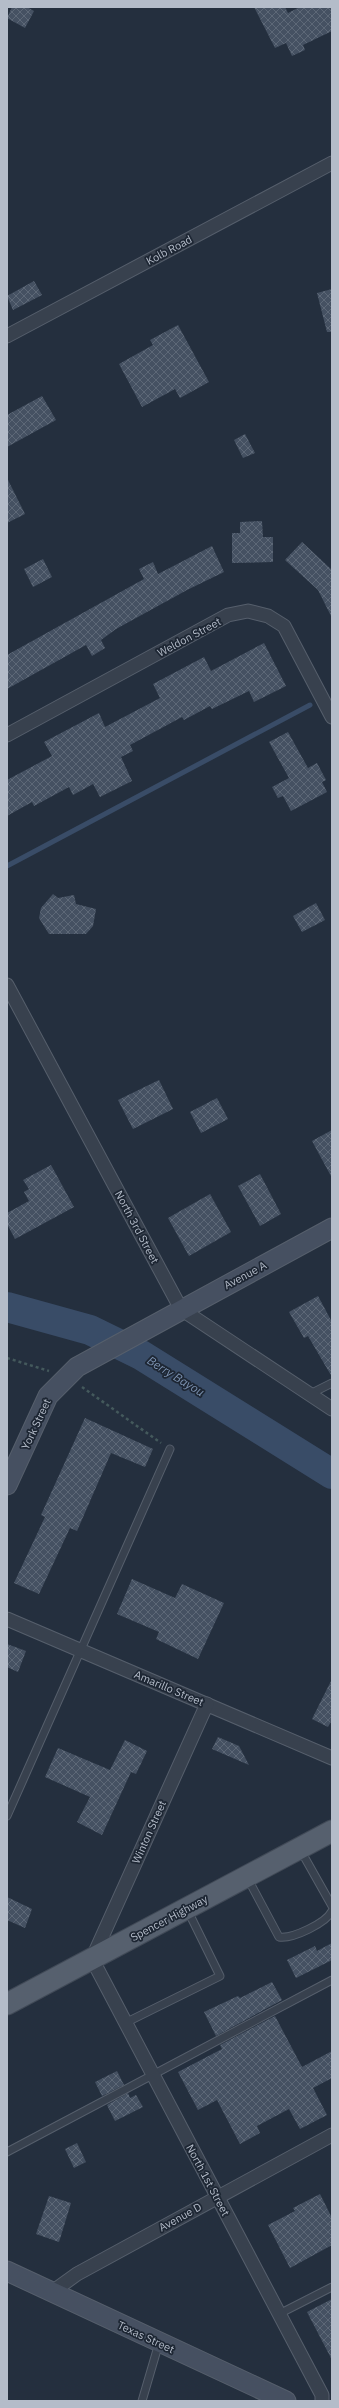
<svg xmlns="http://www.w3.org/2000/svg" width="339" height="2408" font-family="'IBM Plex Sans',sans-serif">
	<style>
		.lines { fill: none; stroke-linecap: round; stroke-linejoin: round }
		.stream { stroke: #394c67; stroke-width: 5 }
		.river { stroke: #394c67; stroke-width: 30 }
		.building { fill: url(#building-cross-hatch) }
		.lane-casing { stroke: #565f6c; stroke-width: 9 }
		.street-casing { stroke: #565f6c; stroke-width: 15 }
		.secondary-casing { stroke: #565f6c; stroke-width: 21 }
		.primary-casing { stroke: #414a57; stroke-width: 23 }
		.path { stroke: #44595c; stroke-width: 2.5; stroke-dasharray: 3 3; stroke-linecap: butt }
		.lane { stroke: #38414e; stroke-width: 7 }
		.street { stroke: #38414e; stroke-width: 13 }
		.secondary { stroke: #465061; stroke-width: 19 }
		.primary { stroke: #56606e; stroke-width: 21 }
		.labels { text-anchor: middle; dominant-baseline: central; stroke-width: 3.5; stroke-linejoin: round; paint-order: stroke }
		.street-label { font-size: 11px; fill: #b4bcc9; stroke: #1d2633 }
		.water-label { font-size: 12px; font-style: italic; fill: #7c92b1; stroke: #1d2633 }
	</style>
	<defs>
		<pattern id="building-cross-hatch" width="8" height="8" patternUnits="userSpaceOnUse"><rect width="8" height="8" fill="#455162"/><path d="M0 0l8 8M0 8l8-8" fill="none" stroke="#5d6877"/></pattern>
	</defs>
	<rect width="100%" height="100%" fill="#242f3e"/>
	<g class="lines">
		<path class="stream" d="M7,866L310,705"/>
		<path class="river" d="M7,1307L90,1330L141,1355L332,1474"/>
	</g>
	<g class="building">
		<path d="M12,7H27L34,11L25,28L7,18Z"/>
		<path d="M254,7H285L288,13L300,7H332V31L303,45L305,50L292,56L286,43L275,48Z"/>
		<path d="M34,281L42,295L13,310L7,296Z"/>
		<path d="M332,289V332H327L317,293Z"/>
		<path d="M178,325L209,382L180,398L175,389L142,407L119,364L153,345L150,340Z"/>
		<path d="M42,396L56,420L7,447V415Z"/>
		<path d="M245,434L255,453L243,458L234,440Z"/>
		<path d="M7,478L25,514L7,523Z"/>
		<path d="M262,521L263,537H273V562L232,563V533H240V522Z"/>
		<path d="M302,542L332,570V618L318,590L285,560Z"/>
		<path d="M212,546L224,572L187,590L116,629L101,640L105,648L92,656L86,645L7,689V655L144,579L139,569L153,562L158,574Z"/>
		<path d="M43,559L52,577L33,587L24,569Z"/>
		<path d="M264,643L286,686L254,702L249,691L212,709L210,706L184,720L182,717L130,745L133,751L121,757L132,781L100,797L93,784L73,795L69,787L34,806L32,802L7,816V780L52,756L44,742L99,713L105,727L160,698L153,684L204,657L211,671Z"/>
		<path d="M288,732L308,768L317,763L326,780L322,782L327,792L291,811L283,796L278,798L272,787L289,778L269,742Z"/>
		<path d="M53,894L58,898L74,895L76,904L96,909L93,926L86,934H49L39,918L41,908Z"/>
		<path d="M316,903L325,920L302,932L293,916Z"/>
		<path d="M159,1080L173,1109L133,1129L118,1100Z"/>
		<path d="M217,1098L228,1119L201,1133L190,1112Z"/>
		<path d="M332,1130V1178L312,1141Z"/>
		<path d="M51,1165L74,1207L15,1239L7,1224V1213L29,1201L24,1192L29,1189L23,1180Z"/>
		<path d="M260,1174L281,1214L260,1226L238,1186Z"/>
		<path d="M210,1194L231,1232L189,1256L168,1218Z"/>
		<path d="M318,1296L332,1322V1377L308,1336L304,1338L289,1312Z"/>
		<path d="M85,1418L153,1449L145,1467L111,1453L77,1531L70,1528L39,1594L14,1583L45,1517L41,1515Z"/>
		<path d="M132,1579L175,1598L182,1584L224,1603L198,1659L156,1639L159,1632L117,1614Z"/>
		<path d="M7,1644L26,1651L18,1672L7,1667Z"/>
		<path d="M332,1679V1720L328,1727L312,1719Z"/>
		<path d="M218,1737L239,1746L249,1765L212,1749Z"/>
		<path d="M125,1740L147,1751L136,1774L131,1772L102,1835L77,1822L90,1797L45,1777L58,1748L110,1770Z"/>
		<path d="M7,1897L32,1909L25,1928L7,1920Z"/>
		<path d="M332,1943V1960L296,1978L287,1960L315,1946L317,1951Z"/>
		<path d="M272,1982L282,2000L216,2036L204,2012L238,1996L240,1998Z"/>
		<path d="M275,2016L302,2067L332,2051V2078L313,2088L327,2115L300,2129L289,2109L257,2126L260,2133L240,2144L217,2100L198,2110L178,2072L222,2049L220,2045Z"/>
		<path d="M117,2071L124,2085L102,2096L95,2082Z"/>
		<path d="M128,2093L130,2098L136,2095L143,2107L115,2121L107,2105Z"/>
		<path d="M77,2143L86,2162L74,2168L65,2149Z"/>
		<path d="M320,2194L332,2218V2245L290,2268L268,2225L295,2211L293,2208Z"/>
		<path d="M49,2196L71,2203L59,2242L36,2234Z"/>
		<path d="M332,2299V2360L307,2312Z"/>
	</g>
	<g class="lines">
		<g class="lane-casing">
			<g id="lane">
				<path d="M310,1394L332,1383"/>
				<path d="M7,1816L170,1449"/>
				<path d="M301,1851L332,1906"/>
				<path d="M248,1879L279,1937C293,1939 326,1923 332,1911"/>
				<path d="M125,2023L220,1976L188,1911"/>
				<path d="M7,2152L332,1980"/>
				<path d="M279,2314L332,2287"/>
				<path d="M142,2401L159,2343"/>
			</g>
		</g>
		<g class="street-casing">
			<g id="street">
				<path d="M7,336L332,163"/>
				<path d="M7,735L228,615L248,611L268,616L284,626L332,717"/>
				<path d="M7,985L181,1309L332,1409"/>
				<path d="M7,1619L332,1758"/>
				<path d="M207,1704L92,1959L322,2395V2401"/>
				<path d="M52,2292L77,2274L332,2135"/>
			</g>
		</g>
		<g class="secondary-casing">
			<g id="secondary">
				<path d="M7,1485L48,1396L77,1367L332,1228"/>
				<path d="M7,2271L286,2401"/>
			</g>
		</g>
		<g class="primary-casing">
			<path id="primary" d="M7,2004L332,1831"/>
		</g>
		<g class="path">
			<path d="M7,1358L49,1371"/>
			<path d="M82,1387L161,1443"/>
		</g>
		<use href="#lane" class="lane"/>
		<use href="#street" class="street"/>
		<use href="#secondary" class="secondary"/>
		<use href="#primary" class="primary"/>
	</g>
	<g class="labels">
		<g class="street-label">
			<text transform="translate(169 250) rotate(-28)">Kolb Road</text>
			<text transform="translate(189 637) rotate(-28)">Weldon Street</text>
			<text transform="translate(137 1227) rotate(62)">North 3rd Street</text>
			<text transform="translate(245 1275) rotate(-28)">Avenue A</text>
			<text transform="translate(36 1424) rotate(-65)">York Street</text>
			<text transform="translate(169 1688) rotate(23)">Amarillo Street</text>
			<text transform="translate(149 1832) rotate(-66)">Winton Street</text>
			<text transform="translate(169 1918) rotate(-28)">Spencer Highway</text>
			<text transform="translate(208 2180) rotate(62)">North 1st Street</text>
			<text transform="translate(180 2217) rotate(-29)">Avenue D</text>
			<text transform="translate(146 2337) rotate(25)">Texas Street</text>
		</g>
		<g class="water-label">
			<text transform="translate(176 1376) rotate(32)">Berry Bayou</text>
		</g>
	</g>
	<rect width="339" height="2408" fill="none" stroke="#b4bcc9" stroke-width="16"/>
</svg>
